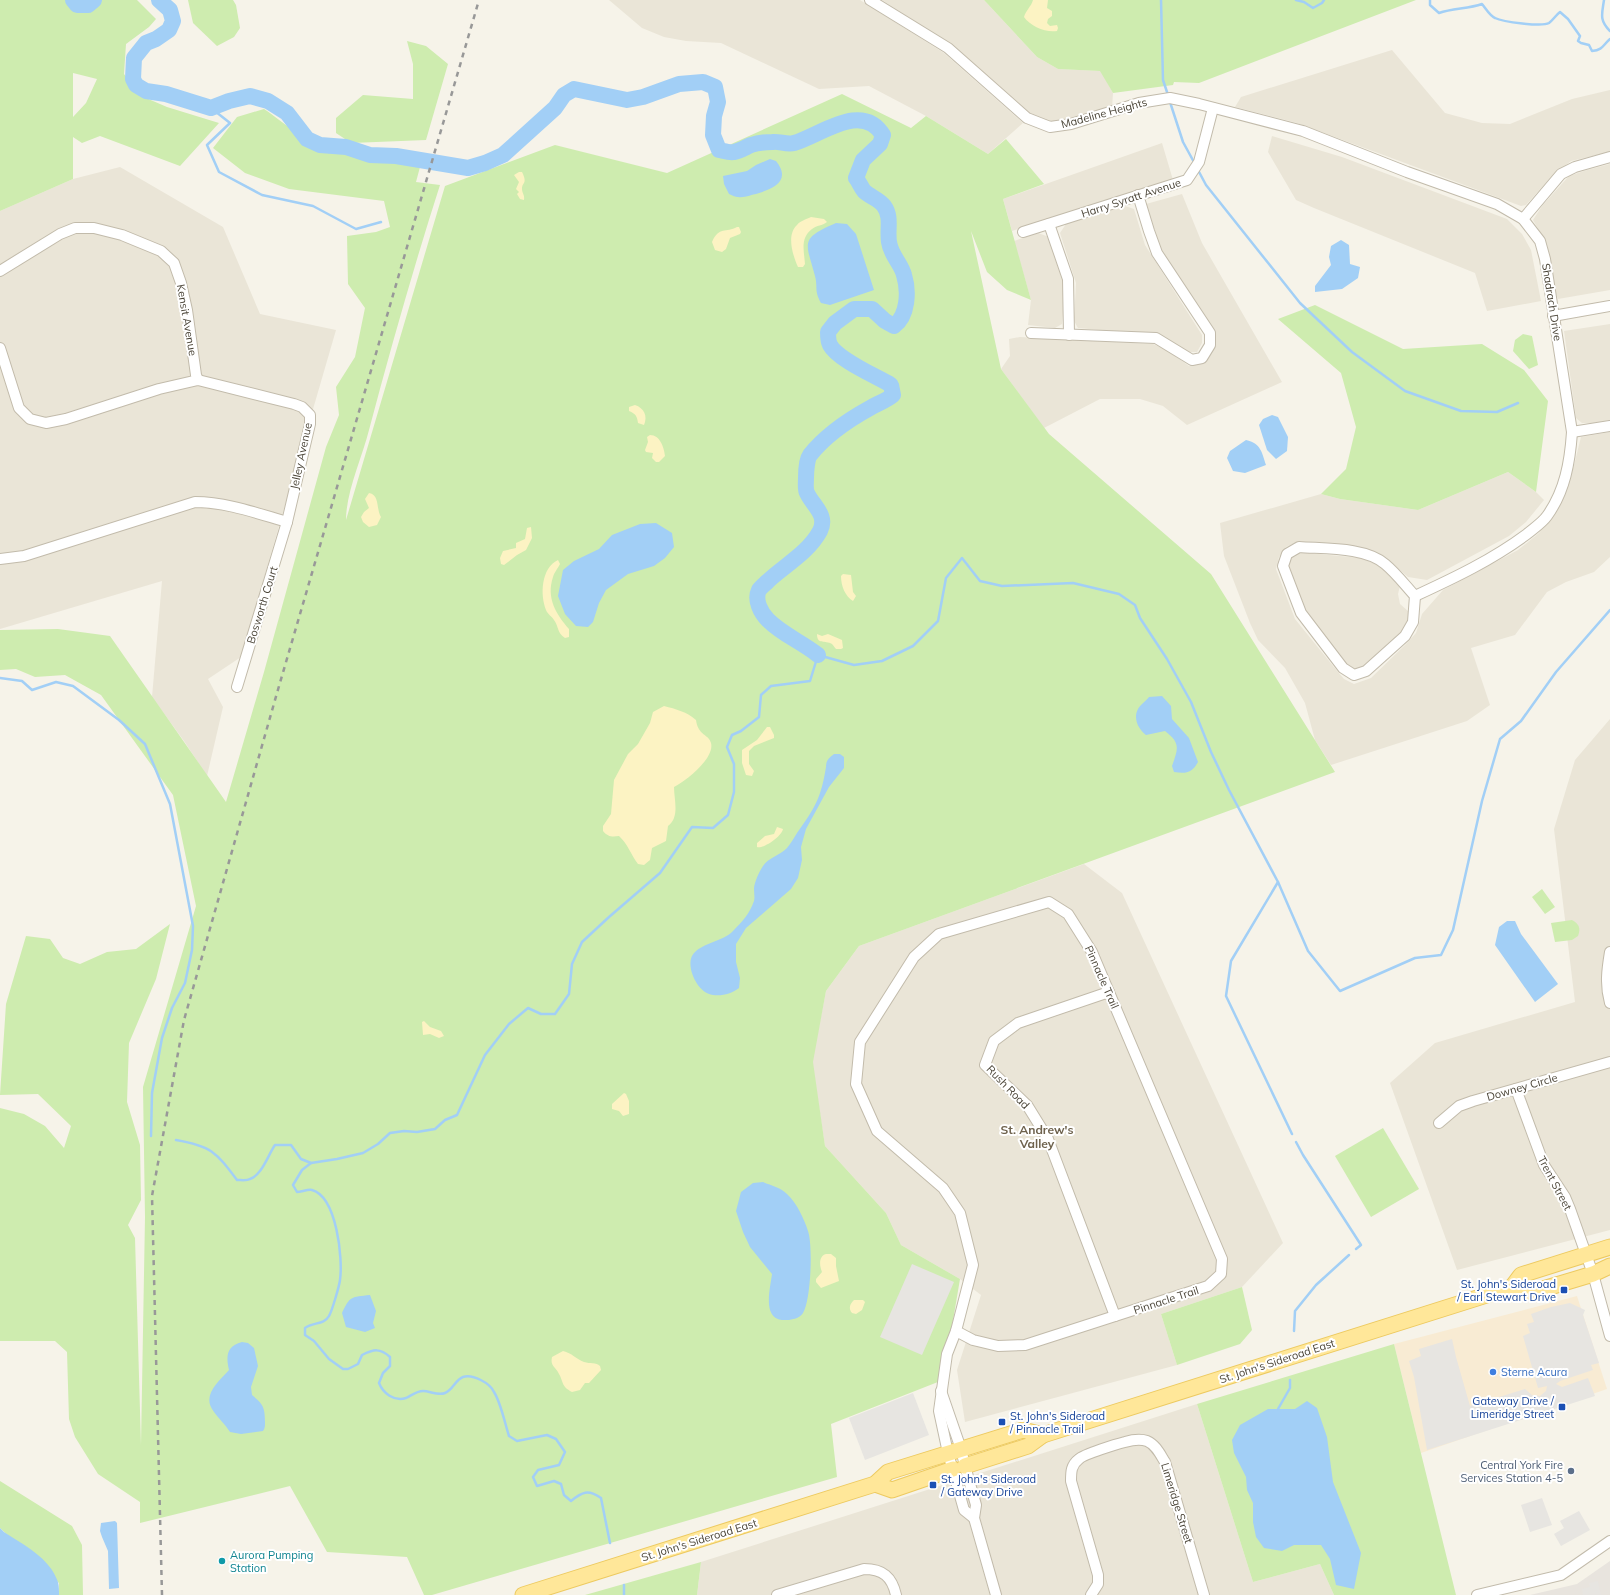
<svg xmlns="http://www.w3.org/2000/svg" width="1610" height="1595" font-family="Mulish,sans-serif">
	<style>
		.residential { fill: #eae5d7 }
		.commercial { fill: #f8ebd3 }
		.industrial { fill: #e8e4de }
		.green { fill: #ceecaf; fill-rule: evenodd }
		.sand { fill: #fcf3c3 }
		.parking { fill: #e7e5e1 }
		.water { fill: #a2cff6 }
		.lines { fill: none; stroke-linecap: round; stroke-linejoin: round }
		.stream { stroke: #a2cff6; stroke-width: 2.5 }
		.river { stroke: #a2cff6; stroke-width: 16 }
		.minor-casing { stroke: #c2bbab; stroke-width: 12 }
		.primary-casing { stroke: #edca60; stroke-width: 17 }
		.minor { stroke: #fff; stroke-width: 10 }
		.primary { stroke: #ffe799; stroke-width: 15 }
		.rail { stroke: #989898; stroke-width: 2.5; stroke-dasharray: 5 5; stroke-linecap: butt }
		.transit-dot { fill: #1a4fb4; stroke: #fff; stroke-width: 1.5 }
		.shop-dot { fill: #3f7fe0; stroke: #fff; stroke-width: 1.5 }
		.service-dot { fill: #5c6f8a; stroke: #fff; stroke-width: 1.5 }
		.culture-dot { fill: #0f9aa8; stroke: #fff; stroke-width: 1.5 }
		.labels { text-anchor: middle; dominant-baseline: central; stroke-width: 4; stroke-linejoin: round; paint-order: stroke }
		.street-label { font-size: 11px; fill: #4a4437; stroke: #fff }
		.transit-label { font-size: 11px; fill: #164399; stroke: #fff; text-anchor: end }
		.shop-label { font-size: 11px; fill: #366cbe; stroke: #fff; text-anchor: start }
		.service-label { font-size: 11px; fill: #4e5e75; stroke: #fff; text-anchor: end }
		.culture-label { font-size: 11px; fill: #0d838f; stroke: #fff; text-anchor: start }
		.neighbourhood-label { font-size: 12px; font-weight: bold; fill: #6e624d; stroke: #fff }
	</style>
	<rect width="100%" height="100%" fill="#f6f3e9"/>
	<g class="residential">
		<path d="M609,0H860L944,53L1023,123L988,154L926,116L869,86L819,89L721,43L686,41L664,37L642,28Z"/>
		<path d="M882,0H984L1037,57L1058,69L1101,71L1113,93L1112,108L1096,114L1057,122L1041,121L1018,106L956,48Z"/>
		<path d="M1392,50L1445,113L1482,123L1510,124L1572,99L1610,90V152L1571,161L1551,177L1526,205L1521,206L1297,123L1235,107L1241,97Z"/>
		<path d="M1272,136L1342,157L1507,219L1522,234L1531,250L1541,301L1487,311L1475,273L1314,208L1296,200L1268,152Z"/>
		<path d="M1162,143L1173,180L1012,231L1003,199Z"/>
		<path d="M1610,164V290L1558,299L1555,291L1547,244L1533,220L1542,206L1569,176L1587,170Z"/>
		<path d="M120,167L223,227L260,314L336,330L241,657L208,679L223,707L207,776L184,741L152,697L162,581L0,629V211L73,179Z"/>
		<path d="M1182,194L1202,243L1282,382L1187,425L1163,406L1140,399H1100L1044,428L1001,369L1010,356L1009,339L1020,337L1153,344L1165,349L1189,366L1199,363L1209,354L1215,341L1213,333L1156,242L1146,210V204Z"/>
		<path d="M1125,206L1134,209L1145,245L1202,335V343L1197,352H1186L1162,336L1078,328L1074,321L1076,283L1060,233L1066,224Z"/>
		<path d="M1038,233L1052,238L1065,289L1062,324L1055,328L1028,325L1031,300L1014,241Z"/>
		<path d="M1610,324V420L1594,423H1582L1576,418L1564,331Z"/>
		<path d="M1610,432V557L1594,572L1566,582L1547,592L1515,635L1471,648L1490,705L1467,721L1331,765L1315,740L1305,703L1285,668L1258,640L1250,623L1224,556L1220,523L1321,494L1340,499L1418,510L1508,472L1536,492L1544,500L1526,522L1509,536L1427,580L1408,577L1386,558L1365,548L1297,542L1286,547L1279,557L1276,569L1295,619L1338,672L1344,679L1354,684L1371,678L1406,644L1416,633L1422,614L1443,590L1518,550L1539,533L1559,507L1571,477L1581,437Z"/>
		<path d="M1298,552L1361,558L1378,565L1395,579L1400,586L1398,594L1400,604L1409,612L1408,621L1404,632L1363,669L1350,671L1308,618L1288,564L1289,559Z"/>
		<path d="M1610,719V1230L1457,1270L1390,1083L1435,1043L1575,1002L1554,829L1575,760Z"/>
		<path d="M1084,864L1122,893L1283,1243L1242,1287L1161,1314L1177,1365L965,1422L957,1370L981,1295L960,1279L901,1245L886,1213L825,1146L812,1062L826,991L859,946Z"/>
		<path d="M1197,1404L1253,1582L1320,1564L1334,1595H697L701,1562Z"/>
	</g>
	<path class="commercial" d="M1577,1296L1607,1389L1421,1453L1394,1344Z"/>
	<path class="industrial" d="M1610,1561V1595H1530L1577,1584Z"/>
	<g class="green">
		<path d="M0,0H137L156,19L149,27L126,44L124,74L139,95L167,107L219,123L180,166L100,136L82,143L73,137V179L0,211ZM73,73L97,79L86,103L73,117Z"/>
		<path d="M188,0H233L236,5L240,28L234,37L217,46L193,23Z"/>
		<path d="M984,0H1416L1199,83L1174,82L1173,85L1113,93L1100,71L1058,69L1037,57Z"/>
		<path d="M407,41L426,46L448,64L426,140L351,143L336,133V118L363,95L413,99V64Z"/>
		<path d="M842,94L911,128L926,116L988,154L1006,139L1044,184L1003,199L1031,300L1007,290L987,272L971,231L1001,369L1049,434L1211,574L1335,772L859,946L826,991L813,1062L825,1146L886,1213L901,1245L960,1279L943,1380L831,1424L837,1477L432,1595H424L407,1557L327,1552L290,1486L140,1523V1502L98,1474L75,1437L69,1419L67,1352L55,1341H0V1108L24,1114L45,1126L64,1148L71,1126L38,1094L0,1095L6,1004L26,936L50,939L63,958L80,964L107,952L136,949L170,924L156,979L129,1043L127,1102L140,1145L141,1200L128,1225L135,1238L141,1445L145,1217L143,1087L196,906L173,795L101,695L65,675L35,677L16,669L0,670V630L58,629L110,636L226,802L264,672L326,447L339,415L336,387L355,357L365,308L348,284L347,236L376,232L390,227L384,201L289,189L245,173L213,148L237,117L264,109C282,121 304,141 324,147C355,157 389,153 420,167L416,182L440,185C414,266 391,347 369,430C362,458 346,492 346,520L445,186L555,145L667,173Z"/>
		<path d="M1315,305L1403,349L1482,344L1524,370L1548,401L1536,492L1508,472L1418,510L1340,499L1321,494L1346,469L1356,427L1341,373L1278,319Z"/>
		<path d="M1523,334L1532,336L1538,365L1529,369L1513,351L1515,340Z"/>
		<path d="M1542,889L1555,907L1545,914L1532,897Z"/>
		<path d="M1572,920C1579,924 1581,928 1578,936L1572,940L1555,942L1551,923Z"/>
		<path d="M1383,1128L1419,1189L1371,1217L1335,1156Z"/>
		<path d="M1242,1287L1252,1330L1240,1344L1177,1365L1161,1314Z"/>
		<path d="M1394,1344L1456,1595H1334L1320,1564L1253,1582L1197,1404Z"/>
		<path d="M0,1481L72,1526L82,1545L83,1595H59V1583L0,1528Z"/>
		<path d="M701,1562L697,1595H585Z"/>
	</g>
	<g class="sand">
		<path d="M1033,0H1048L1047,8L1052,11V16L1048,19L1047,23L1050,26L1057,25L1058,28L1057,31C1046,33 1030,26 1024,17C1026,10 1031,7 1033,0Z"/>
		<path d="M519,172H522C528,184 522,182 522,189C522,193 525,195 524,200L520,199L517,194L519,192L516,189L519,182L514,175Z"/>
		<path d="M811,217L824,219L827,222C822,226 817,225 812,229C800,238 804,251 805,264L803,267H798C793,256 786,235 797,225C800,221 807,219 811,217Z"/>
		<path d="M737,227H739L741,232L740,234L730,238L726,249L722,252L715,250L712,242C719,226 726,233 737,227Z"/>
		<path d="M635,405C644,408 648,416 644,425L638,423C637,416 636,414 629,411V407Z"/>
		<path d="M650,435C660,435 664,447 665,456L659,462H656L652,458L653,453L646,452L645,450L648,442L647,437Z"/>
		<path d="M369,493C380,495 376,509 381,517L377,525L369,527L363,522L361,517L364,512L369,508L365,499Z"/>
		<path d="M531,527L532,538L526,550L517,555L504,565L501,564L500,558L503,551L516,548V543L525,539L527,528Z"/>
		<path d="M558,560L560,564C558,568 554,573 553,577C546,598 556,614 569,629V637L565,638C557,633 559,627 554,620C552,616 548,615 546,610C540,595 541,568 558,560Z"/>
		<path d="M843,574L851,575L853,592L856,596L853,601C845,596 841,586 841,576Z"/>
		<path d="M817,634L822,636L828,634L842,640L843,648L841,649H836C836,649 832,644 832,644C825,640 817,645 817,634Z"/>
		<path d="M664,706C676,709 687,712 696,720C698,736 709,734 711,743C715,758 686,781 674,787C674,800 680,817 668,826L666,841L652,848L650,860L644,865L638,864C631,855 628,844 619,836C612,837 608,837 603,831V826L611,814L614,780L628,754L638,744L650,723L653,712Z"/>
		<path d="M767,727H770L774,735V738L754,746L749,751V764L754,771L752,776L746,775L742,763V750L757,740Z"/>
		<path d="M777,827L783,829C782,836 764,849 757,847V843L765,836L774,834Z"/>
		<path d="M424,1021L430,1027L441,1031L444,1036L439,1038L430,1034L423,1035L422,1022Z"/>
		<path d="M624,1093L626,1094L629,1101V1114L623,1116L619,1111L612,1109V1104Z"/>
		<path d="M826,1254H831L836,1258V1266L839,1281L821,1288L816,1282V1279L822,1272C819,1265 819,1256 826,1254Z"/>
		<path d="M854,1300H863L865,1302L862,1310L856,1314L852,1313C848,1308 850,1304 854,1300Z"/>
		<path d="M563,1351C572,1353 576,1359 584,1362C590,1364 596,1362 600,1366L601,1370L589,1383H585L580,1390L572,1392C561,1386 564,1383 559,1374C555,1366 550,1366 552,1357Z"/>
	</g>
	<g class="parking">
		<path d="M912,1264L954,1282L922,1355L880,1337Z"/>
		<path d="M1570,1303L1585,1310L1583,1315L1599,1363L1591,1365L1593,1370L1560,1381L1556,1384L1562,1387L1588,1378L1595,1396L1427,1450L1414,1377L1409,1361L1421,1356L1419,1349L1452,1339L1456,1357L1470,1406L1525,1389L1532,1395L1540,1396L1546,1391L1547,1386L1538,1388L1523,1336L1530,1333L1527,1324L1534,1322L1531,1314L1551,1307Z"/>
		<path d="M913,1393L929,1435L865,1460L849,1418Z"/>
		<path d="M1542,1498L1552,1525L1530,1532L1521,1505Z"/>
		<path d="M1579,1511L1590,1530L1561,1546L1554,1534L1564,1528L1560,1521Z"/>
		<path d="M1598,1581L1601,1595H1583L1582,1589L1590,1587L1589,1583Z"/>
	</g>
	<g class="water">
		<path d="M770,159L776,161C792,181 773,189 756,194C750,195 745,198 738,197C735,197 732,195 729,194L724,184L723,176L747,171L756,165Z"/>
		<path d="M836,223L847,224L856,234L874,290L830,305L821,303C814,290 818,288 815,276C806,242 799,239 836,223Z"/>
		<path d="M1341,240L1349,245L1350,264L1360,267L1358,278L1342,289L1315,292V286L1331,265L1329,257L1331,246Z"/>
		<path d="M1272,415L1278,417L1288,437L1287,451L1276,459L1267,450L1259,425L1263,419Z"/>
		<path d="M1246,440C1261,443 1262,453 1266,465L1245,473L1233,471L1227,458L1230,451Z"/>
		<path d="M656,523L672,533L674,547L665,558L654,566L628,574L606,590L599,603L593,622L588,627L576,626L565,614L558,596L563,570L574,561L599,549L612,535L640,524Z"/>
		<path d="M1162,696L1171,706L1172,719L1189,738L1198,762C1192,773 1186,774 1174,772L1172,766C1178,749 1181,743 1165,731L1146,735C1138,729 1133,718 1138,709C1140,705 1146,701 1149,697Z"/>
		<path d="M834,754H840L844,757V768L829,787L806,829L801,847L802,860L798,878L791,889L746,928L736,944V962L740,978L739,988C731,994 723,996 713,995C698,994 686,968 692,956C699,943 723,942 733,931C742,922 750,913 754,901C755,897 754,893 754,889C754,883 759,872 763,866C768,858 780,855 787,848C791,843 794,838 797,833C815,808 821,798 826,767C826,760 829,758 834,754Z"/>
		<path d="M1507,921H1515L1521,934L1558,984L1535,1002L1495,945L1499,927Z"/>
		<path d="M763,1182C772,1186 780,1187 787,1194C797,1203 804,1219 808,1231C813,1245 811,1300 803,1313C800,1318 792,1320 787,1320C761,1322 770,1290 772,1274L750,1247L743,1232L736,1211L741,1192L753,1183Z"/>
		<path d="M370,1295L376,1311L373,1323L375,1328L365,1332L346,1327L342,1313C350,1296 351,1297 370,1295Z"/>
		<path d="M242,1342L248,1343L254,1348L258,1366L251,1387L252,1395C263,1404 265,1407 265,1422C265,1426 265,1428 263,1431L241,1434L230,1432C225,1424 219,1419 214,1412C201,1396 218,1382 229,1370C226,1357 226,1346 242,1342Z"/>
		<path d="M1307,1401L1317,1408L1327,1437L1333,1482L1361,1553L1354,1589L1336,1585L1330,1559L1321,1545H1294L1282,1551L1264,1548L1256,1537L1253,1522V1503L1247,1490L1246,1477L1234,1453L1232,1440L1240,1425L1268,1409H1295Z"/>
		<path d="M115,1521L117,1523L119,1588L109,1589L108,1551L102,1537L100,1531L101,1523Z"/>
		<path d="M0,1528L4,1532C24,1545 50,1558 58,1582C59,1586 59,1591 59,1595H0Z"/>
	</g>
	<g class="lines">
		<g class="stream">
			<path d="M1161,0L1163,80L1168,95"/>
			<path d="M1296,0L1304,2L1313,8L1322,3L1324,0"/>
			<path d="M1430,0V5L1439,13C1453,8 1468,9 1482,4C1486,9 1490,16 1495,18C1503,22 1542,27 1549,23C1553,20 1556,15 1560,12L1568,19L1580,36L1578,41L1581,43L1589,45L1592,51C1603,50 1603,45 1610,39"/>
			<path d="M1604,0C1602,14 1599,20 1610,31"/>
			<path d="M1170,102L1183,142L1195,164"/>
			<path d="M211,108L230,123L207,145L219,172L262,195L313,206L356,229L381,222"/>
			<path d="M1198,170L1206,185L1300,303L1352,352L1405,391L1461,411L1497,412L1518,403"/>
			<path d="M0,678L22,681L32,690L56,682L73,686L119,720L145,744L170,804L193,926L192,950L185,983L172,1008L162,1038L152,1093L151,1136"/>
			<path d="M1278,882L1308,951L1340,991L1415,958L1441,955L1453,930L1482,801L1500,739L1521,721L1556,672L1610,610"/>
			<path d="M176,1140C211,1146 216,1152 237,1180C241,1180 247,1181 250,1179C262,1175 268,1155 275,1145H291L301,1159L311,1163L337,1159L363,1153L378,1144L390,1133L404,1131L417,1132L435,1129L445,1120L457,1115L485,1055L509,1024L528,1008L541,1014H555L569,994L572,964L582,942L609,917L660,873L692,827L713,828L728,815L734,792V764L727,747L732,735L741,731L759,717L761,695L771,686L810,681L818,655L854,665L882,661L913,646L938,621L946,578L962,558L980,581L1002,586L1073,583L1119,594L1135,605L1140,618L1167,659L1191,702L1211,752L1229,790L1278,882L1231,961L1226,996L1292,1134"/>
			<path d="M1296,1142L1303,1155L1361,1245L1356,1249"/>
			<path d="M311,1163L302,1170L293,1185L297,1192C301,1192 308,1189 312,1190C337,1197 343,1259 340,1280C339,1287 332,1311 329,1316C324,1325 313,1322 305,1328V1335L314,1341L329,1359L343,1369H348L358,1364L362,1355C374,1349 380,1348 390,1357V1366L383,1373L379,1383C383,1393 394,1402 406,1398C412,1395 417,1391 423,1391C430,1391 438,1396 445,1393C453,1390 455,1380 463,1377C473,1374 490,1383 494,1392C501,1403 505,1424 509,1436L517,1441L547,1435L556,1439L565,1452L559,1465L538,1470L533,1477L537,1486L554,1481L561,1484L564,1495L571,1501C582,1492 588,1489 601,1498L610,1543"/>
			<path d="M1294,1331L1295,1311L1316,1285L1349,1255"/>
			<path d="M1278,1409L1290,1388V1380"/>
			<path d="M624,1585V1595"/>
		</g>
		<g class="river">
			<path d="M73,0L77,5H88L94,0"/>
			<path d="M159,0L170,10L173,21L169,30L156,39L146,43L134,58L133,79L136,85L146,91L166,94L211,108L229,101L250,96L268,101L287,113L307,139L320,145L346,147L370,155L396,156L468,168L485,163L503,155L555,108L564,95L574,89L627,100L643,97L679,84L703,82L715,87L718,102L714,116L713,135L719,150C724,151 730,153 734,152C740,151 746,147 751,145C757,143 766,142 773,142C779,141 787,145 794,143C821,135 862,101 883,135L880,144L863,160L856,178C859,182 861,187 864,191C870,197 879,199 884,206C892,217 887,229 889,242C891,256 901,263 904,275C909,291 908,316 894,326L885,321L872,309H854L835,323L828,332C828,336 828,341 830,345C838,360 876,376 891,385L893,395C886,401 878,403 870,408C850,419 825,436 810,455C807,459 806,472 806,478C806,483 805,489 807,493C813,506 828,515 820,531C808,553 785,565 768,581C765,584 761,587 759,590C754,600 761,613 768,620C783,635 802,642 818,655"/>
		</g>
		<g class="minor-casing">
			<g id="minor">
				<path d="M870,0L948,48L1027,118L1050,127L1071,124L1139,103L1170,98L1199,104L1303,131L1407,172L1497,204L1523,219L1540,241L1545,259L1572,432C1570,462 1565,491 1547,516C1542,523 1534,528 1527,534C1492,560 1454,578 1415,596"/>
				<path d="M1523,219L1561,174L1575,167L1610,157"/>
				<path d="M1049,224L1068,279L1069,335"/>
				<path d="M1023,232L1187,180L1199,162L1213,108"/>
				<path d="M0,271L60,234L75,228H94L122,235L161,251L174,263L181,283L187,310L196,375L198,380"/>
				<path d="M1553,316L1610,306"/>
				<path d="M1031,333L1156,338L1192,360L1202,358L1210,345V333L1157,253L1149,231L1138,195"/>
				<path d="M0,348L19,408L30,419L46,423L66,419L159,389L198,380L294,404L302,407L310,415V424L287,522L237,687"/>
				<path d="M1572,432L1610,426"/>
				<path d="M1299,547C1325,549 1365,547 1385,564C1396,573 1405,585 1415,596L1413,622L1405,636L1366,671L1354,675L1343,668L1301,613L1283,566L1287,554Z"/>
				<path d="M0,559L24,556L195,502C226,502 256,513 287,522"/>
				<path d="M1049,902L1068,914L1092,952L1222,1259L1221,1274L1208,1286L1025,1345L998,1346L973,1340L956,1331L973,1265L960,1213L943,1188L877,1131L856,1084L860,1042L914,957L939,934Z"/>
				<path d="M1610,952C1607,970 1605,985 1610,1003"/>
				<path d="M1109,992L1018,1023L994,1041L985,1065L1027,1105L1048,1139L1115,1316"/>
				<path d="M1516,1089L1544,1165L1565,1197L1570,1209L1593,1274L1610,1336"/>
				<path d="M1439,1123L1459,1106L1473,1101L1610,1062"/>
				<path d="M956,1331L947,1354L939,1411L948,1453L964,1510L974,1518"/>
				<path d="M941,1391L961,1449L965,1466L976,1505L974,1518L996,1595"/>
				<path d="M777,1595L864,1569C883,1569 892,1577 896,1595"/>
				<path d="M1091,1595L1098,1584V1575L1071,1481C1071,1472 1071,1465 1079,1459C1084,1454 1117,1444 1125,1442C1132,1440 1141,1439 1147,1441C1156,1445 1160,1454 1165,1462L1204,1595"/>
				<path d="M1477,1595L1561,1575L1610,1541"/>
			</g>
		</g>
		<g class="primary-casing">
			<g id="primary">
				<path d="M1512,1287L1521,1275L1610,1247"/>
				<path d="M965,1466L1028,1446L1043,1435L1512,1287L1533,1292L1593,1274L1610,1266"/>
				<path d="M875,1484L892,1490L953,1469"/>
				<path d="M523,1595L875,1484L888,1472L1023,1430L1043,1435"/>
			</g>
		</g>
		<use href="#minor" class="minor"/>
		<use href="#primary" class="primary"/>
		<path class="rail" d="M162,1595L152,1196L184,1020L277,693L479,0"/>
	</g>
	<g class="transit-dot">
		<rect x="1560" y="1286" width="8" height="8" rx="2"/>
		<rect x="1558" y="1403" width="8" height="8" rx="2"/>
		<rect x="998" y="1418" width="8" height="8" rx="2"/>
		<rect x="929" y="1481" width="8" height="8" rx="2"/>
	</g>
	<circle class="shop-dot" cx="1493" cy="1372" r="4"/>
	<circle class="service-dot" cx="1571" cy="1471" r="4"/>
	<circle class="culture-dot" cx="222" cy="1561" r="4"/>
	<g class="labels">
		<g class="street-label">
			<text transform="translate(1104 113) rotate(-15)">Madeline Heights</text>
			<text transform="translate(1131 198) rotate(-18)">Harry Syratt Avenue</text>
			<text transform="translate(1552 302) rotate(81)">Shadrach Drive</text>
			<text transform="translate(187 320) rotate(80)">Kensit Avenue</text>
			<text transform="translate(301 456) rotate(-78)">Jelley Avenue</text>
			<text transform="translate(262 605) rotate(-73)">Bosworth Court</text>
			<text transform="translate(1102 977) rotate(66)">Pinnacle Trail</text>
			<text transform="translate(1008 1087) rotate(46)">Rush Road</text>
			<text transform="translate(1522 1087) rotate(-16)">Downey Circle</text>
			<text transform="translate(1555 1183) rotate(62)">Trent Street</text>
			<text transform="translate(1166 1300) rotate(-18)">Pinnacle Trail</text>
			<text transform="translate(1277 1361) rotate(-18)">St. John's Sideroad East</text>
			<text transform="translate(1177 1503) rotate(73)">Limeridge Street</text>
			<text transform="translate(699 1540) rotate(-17)">St. John's Sideroad East</text>
		</g>
		<g class="transit-label">
			<text x="1556" y="1284">St. John's Sideroad<tspan x="1556" dy="13">/ Earl Stewart Drive</tspan></text>
			<text x="1554" y="1401">Gateway Drive /<tspan x="1554" dy="13">Limeridge Street</tspan></text>
			<text x="1010" y="1416" text-anchor="start">St. John's Sideroad<tspan x="1010" dy="13">/ Pinnacle Trail</tspan></text>
			<text x="941" y="1479" text-anchor="start">St. John's Sideroad<tspan x="941" dy="13">/ Gateway Drive</tspan></text>
		</g>
		<g class="shop-label">
			<text x="1501" y="1372">Sterne Acura</text>
		</g>
		<g class="service-label">
			<text x="1563" y="1465">Central York Fire<tspan x="1563" dy="13">Services Station 4-5</tspan></text>
		</g>
		<g class="culture-label">
			<text x="230" y="1555">Aurora Pumping<tspan x="230" dy="13">Station</tspan></text>
		</g>
		<g class="neighbourhood-label">
			<text x="1037" y="1129">St. Andrew's<tspan x="1037" dy="14">Valley</tspan></text>
		</g>
	</g>
</svg>
